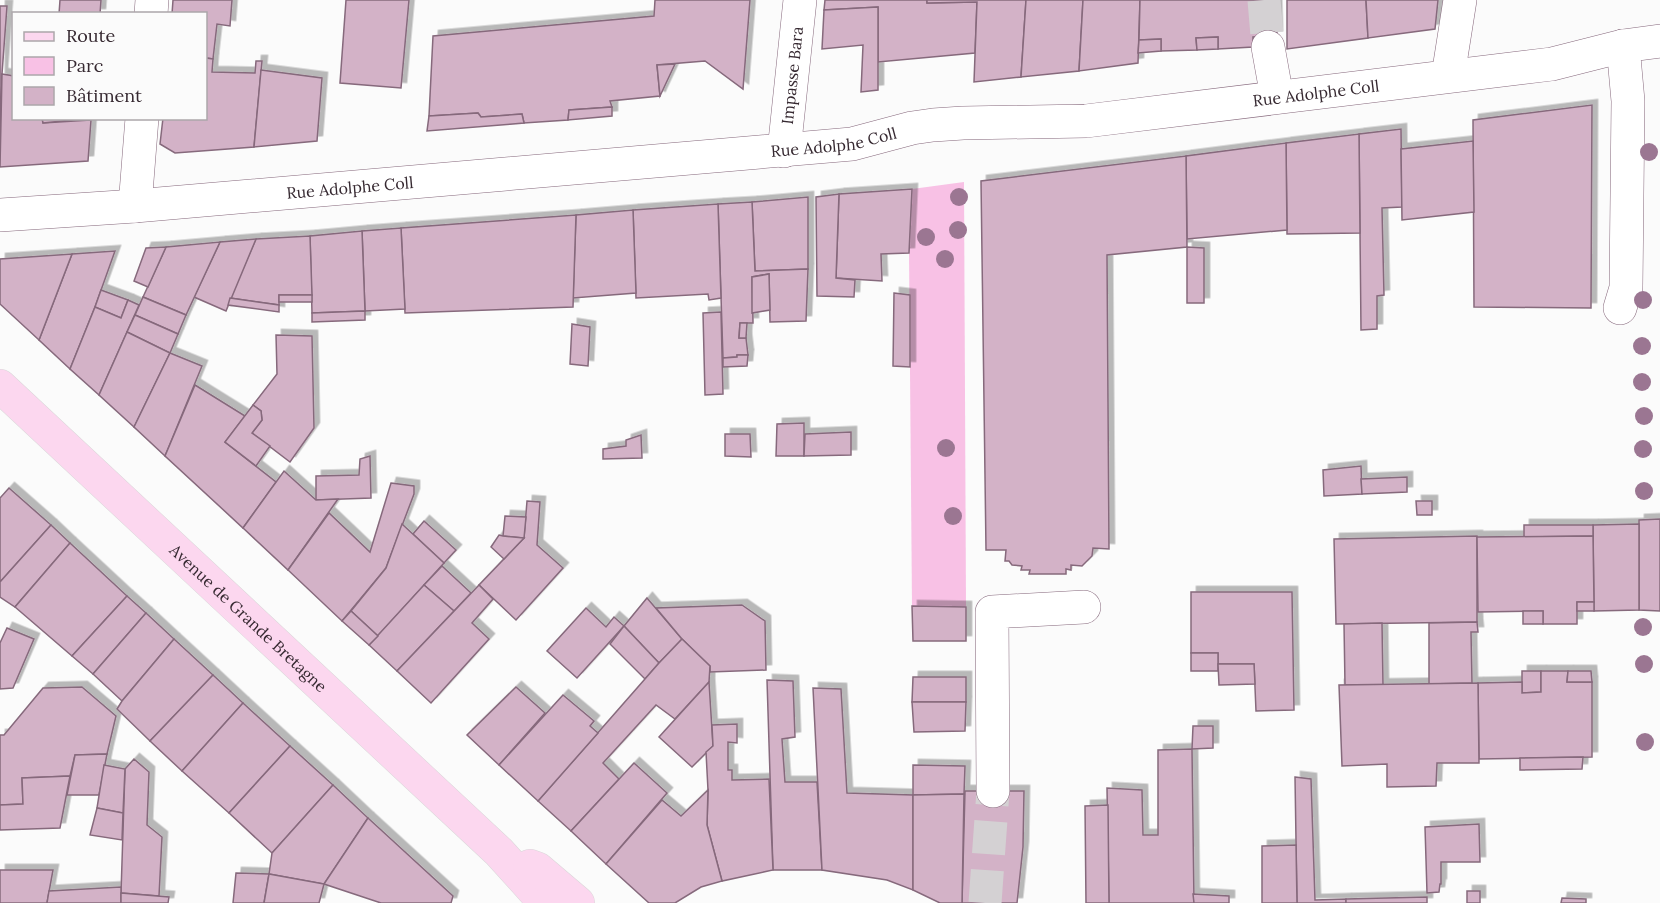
<svg xmlns="http://www.w3.org/2000/svg" width="1660" height="903" font-family="Lora,serif">
	<style>
		.green { fill: #f8c1e5 }
		.building { fill: #d3b2c7; stroke: #86697c; stroke-width: 1.5; filter: url(#shadow) }
		.lines { fill: none; stroke-linecap: round; stroke-linejoin: round }
		.minor-tunnel { stroke: #d4d1d3; stroke-width: 33; stroke-dasharray: 33 16; stroke-linecap: butt }
		.minor-casing { stroke: #86687c; stroke-width: 34 }
		.major-casing { stroke: #dbd8da; stroke-width: 34 }
		.minor { stroke: #fff; stroke-width: 33 }
		.major { stroke: #fcd7ef; stroke-width: 33 }
		.tree { fill: #9b7692 }
		.labels { text-anchor: middle; dominant-baseline: central; stroke-width: 4.5; stroke-linejoin: round; paint-order: stroke }
		.street-label { font-size: 16px; fill: #362931; stroke: #fbfbfb }
	</style>
	<defs>
		<filter id="shadow"><feDropShadow dx="5.5" dy="-5.5" stdDeviation="0" flood-color="#0004"/></filter>
	</defs>
	<rect width="100%" height="100%" fill="#fbfbfb"/>
	<path class="green" d="M964,182L966,607L912,606L909,253L912,189Z"/>
	<g class="building">
		<path d="M60,0H101L100,14H59Z"/>
		<path d="M173,0H232L230,26L217,24L213,59L206,58V14H172Z"/>
		<path d="M346,0H409L401,88L340,83Z"/>
		<path d="M655,0H750L743,89L705,61L657,65L660,96L610,101L612,107L569,110L568,120L524,123L522,114L481,117L478,113L429,116L433,36L654,16Z"/>
		<path d="M825,0H927V3L977,2L975,53L878,62V7L824,10Z"/>
		<path d="M927,0H1026L1021,77L974,82L977,2L927,3Z"/>
		<path d="M1026,0H1083L1079,71L1021,77Z"/>
		<path d="M1083,0H1140L1138,63L1079,71Z"/>
		<path d="M1140,0H1276L1277,36L1253,37V47L1218,49V37L1196,38L1197,50L1161,51V39L1139,40Z"/>
		<path d="M1287,0H1366L1368,38L1287,49Z"/>
		<path d="M1366,0H1438L1435,29L1368,38Z"/>
		<path d="M0,6H7L2,74L0,167Z"/>
		<path d="M878,7V90L861,92L863,45L822,49L824,10Z"/>
		<path d="M1218,37V49L1197,50L1196,38Z"/>
		<path d="M1161,39V51L1138,53L1139,40Z"/>
		<path d="M206,58L213,59L212,72L255,73L256,61H262L254,147L175,153L160,144L163,118H206Z"/>
		<path d="M675,64L660,96L657,65Z"/>
		<path d="M261,70L322,78L317,141L254,147Z"/>
		<path d="M2,74L14,76V118H42L43,123L91,120L88,161L0,167Z"/>
		<path d="M1592,105L1591,308L1474,307L1473,120Z"/>
		<path d="M612,107V116L568,120L569,110Z"/>
		<path d="M478,113L481,117L522,114L524,123L427,131L429,116Z"/>
		<path d="M42,118H91L43,123Z"/>
		<path d="M1401,129L1402,207L1382,208L1384,295L1377,296V329L1361,330L1359,134Z"/>
		<path d="M1359,134L1360,233L1287,234L1286,143Z"/>
		<path d="M1473,141L1474,212L1402,220L1401,149Z"/>
		<path d="M1286,143L1287,230L1187,239L1186,156Z"/>
		<path d="M1186,156L1187,247L1107,255L1109,549L1093,548L1092,556L1082,566L1071,565V570L1066,569V574H1029L1030,570H1021L1022,566L1012,565L1009,561H1005L1006,550H986L981,181Z"/>
		<path d="M912,189L909,253L881,254L882,281L836,278L839,194Z"/>
		<path d="M839,194L836,278L855,280L854,297L817,296L816,197Z"/>
		<path d="M808,197V269L755,271L752,202Z"/>
		<path d="M752,202L755,271L808,269L806,321L770,322L769,274L752,277L753,323H740L739,338H746L748,355H737V357L723,358L718,204Z"/>
		<path d="M718,204L721,298L709,300L708,294L636,298L633,210Z"/>
		<path d="M633,210L636,293L573,298L576,215Z"/>
		<path d="M576,215L573,307L405,313L401,228Z"/>
		<path d="M401,228L405,309L365,311L362,231Z"/>
		<path d="M362,231L365,311L312,313L310,236Z"/>
		<path d="M310,236L312,295H279V305L230,298L256,239Z"/>
		<path d="M256,239L226,311L194,297L220,242Z"/>
		<path d="M220,242L186,315L143,297L166,247Z"/>
		<path d="M166,247L148,287L134,281L146,248Z"/>
		<path d="M1187,247L1204,248V303H1187Z"/>
		<path d="M115,251L95,307L70,369L39,340L72,254Z"/>
		<path d="M72,254L39,340L0,304V259Z"/>
		<path d="M769,274L770,310L752,313V277Z"/>
		<path d="M101,290L128,300L121,318L95,307Z"/>
		<path d="M894,293L910,295V367L893,366Z"/>
		<rect x="279" y="295" width="33" height="7"/>
		<path d="M143,297L186,315L178,334L135,315Z"/>
		<path d="M230,298L279,305V312L228,305Z"/>
		<path d="M128,300L139,305L99,395L70,369L95,307L121,318Z"/>
		<path d="M365,311V320L312,322V313Z"/>
		<path d="M721,312L723,394L705,395L703,313Z"/>
		<path d="M135,315L178,334L170,353L127,332Z"/>
		<path d="M740,323H747L746,338H739Z"/>
		<path d="M572,324L590,327L588,366L570,364Z"/>
		<path d="M127,332L170,353L134,427L99,395Z"/>
		<path d="M276,335L312,336L314,428L290,462L252,433L262,420L261,411L253,405L277,374Z"/>
		<path d="M170,353L202,366L165,456L134,427Z"/>
		<path d="M737,355H748L747,366L723,367V358L737,357Z"/>
		<path d="M195,385L245,416L225,442L276,482L243,528L165,456Z"/>
		<path d="M253,405L261,411L262,420L252,433L270,446L256,466L225,442Z"/>
		<path d="M804,423V456H776L777,424Z"/>
		<path d="M851,432V455L804,456L805,434Z"/>
		<path d="M725,434H750L751,457L725,456Z"/>
		<path d="M641,435L642,458L603,459V449L626,446V440Z"/>
		<path d="M370,456L371,498L316,500V476L359,475L360,459Z"/>
		<path d="M1361,466L1362,494L1324,496L1323,470Z"/>
		<path d="M284,471L316,500L338,499L288,570L243,528Z"/>
		<path d="M1407,477V492L1362,494L1361,479Z"/>
		<path d="M391,483L414,486V494L386,568L342,621L288,570L329,513L370,552Z"/>
		<path d="M9,488L51,525L0,582V498Z"/>
		<path d="M527,501L540,502L537,545L563,568L516,620L479,585L524,538Z"/>
		<path d="M1416,501H1432V515H1417Z"/>
		<path d="M505,516L526,517L524,538L503,536Z"/>
		<path d="M1660,519V611L1639,610V520Z"/>
		<path d="M424,521L456,550L444,563L413,534Z"/>
		<path d="M402,524L444,563L378,636L351,611L386,568Z"/>
		<path d="M1639,524V610L1594,611L1593,525Z"/>
		<path d="M51,525L70,543L15,607L0,597V582Z"/>
		<path d="M1524,525H1593V536L1524,537Z"/>
		<path d="M499,535L503,536L524,538L504,559L491,547Z"/>
		<path d="M1477,536V622L1336,624L1334,539Z"/>
		<path d="M1593,536L1594,602H1577V624H1543V611L1478,612L1477,537Z"/>
		<path d="M70,543L127,596L72,656L15,607Z"/>
		<path d="M442,566L471,593L454,611L424,585Z"/>
		<path d="M424,585L454,611L397,671L369,645Z"/>
		<path d="M479,585L493,599L472,623L489,639L431,703L397,671Z"/>
		<path d="M1191,592H1292L1294,710L1256,711L1254,664H1218V653H1191Z"/>
		<path d="M127,596L146,613L93,674L72,656Z"/>
		<path d="M647,598L682,639L659,663L624,626Z"/>
		<rect x="1577" y="602" width="17" height="9"/>
		<path d="M742,605L765,621L766,670L710,672V666L682,639L656,608Z"/>
		<path d="M912,606L966,607V641H913Z"/>
		<path d="M586,608L606,627L614,617L624,626L577,678L547,651Z"/>
		<path d="M351,611L378,636L369,645L342,621Z"/>
		<rect x="1523" y="611" width="20" height="13"/>
		<path d="M146,613L174,639L122,701L93,674Z"/>
		<path d="M1477,622L1478,632H1471L1472,683L1429,684V623Z"/>
		<path d="M1382,623L1383,685H1345L1344,624Z"/>
		<path d="M624,626L659,663L645,679L610,644Z"/>
		<path d="M7,628L34,639L13,688L0,689V643Z"/>
		<path d="M174,639L213,675L150,741L117,709L122,701Z"/>
		<path d="M682,639L710,666L709,682L675,719L656,705L603,763L619,779L571,831L538,801L659,663Z"/>
		<rect x="1191" y="653" width="27" height="18"/>
		<path d="M1218,664H1254L1255,684L1219,685Z"/>
		<path d="M1522,671H1541V692L1522,693Z"/>
		<path d="M1541,671H1568L1567,682H1592V757L1479,759L1478,683L1522,682V693L1541,692Z"/>
		<path d="M1568,671H1591L1592,682H1567Z"/>
		<path d="M213,675L243,703L182,771L150,741Z"/>
		<path d="M913,677H966V702H912Z"/>
		<path d="M767,680L793,681L795,737L782,739L785,782H817L822,870H773Z"/>
		<path d="M709,682L713,746L692,767L659,737Z"/>
		<path d="M1478,683L1479,763H1437L1436,786L1387,787V764L1342,766L1339,685Z"/>
		<path d="M82,687L116,716L107,754L75,755L70,776L22,778L23,804L0,805V735H4L43,688Z"/>
		<path d="M516,687L545,713L499,765L467,735Z"/>
		<path d="M813,688L841,689L847,793L913,795V890L887,880L822,870Z"/>
		<path d="M563,695L594,721L590,726L598,733L538,801L499,765Z"/>
		<path d="M912,702H966L965,731L914,732Z"/>
		<path d="M243,703L290,746L229,813L182,771Z"/>
		<path d="M737,724V743L728,742V770H732V780L769,779L773,870L722,881L707,825L708,790L706,752L713,746L712,725Z"/>
		<path d="M1193,726H1213V748L1192,749Z"/>
		<path d="M290,746L333,785L272,853L229,813Z"/>
		<path d="M1192,749L1194,903H1109L1107,788L1142,790L1143,835H1158V750Z"/>
		<path d="M107,754L99,795H67L75,755Z"/>
		<path d="M1583,757L1582,769L1520,770V758Z"/>
		<path d="M134,759L149,772L147,825L162,837L159,896L121,893L125,769Z"/>
		<path d="M634,763L667,793L606,864L571,831Z"/>
		<path d="M104,765L125,769L123,813L97,808Z"/>
		<path d="M913,765L965,766L964,794L913,795Z"/>
		<path d="M70,776L60,828L0,830V805L23,804L22,778Z"/>
		<path d="M1295,777L1311,779L1315,900L1346,899V903H1297Z"/>
		<path d="M333,785L368,818L324,884L269,874L272,853Z"/>
		<path d="M708,790L707,825L722,881L701,887L675,903H649L606,864L662,800L681,816Z"/>
		<path d="M965,791H1024L1023,847L1017,903H962Z"/>
		<path d="M964,794L962,903H940L913,890V795Z"/>
		<path d="M1108,805L1109,903H1086L1085,806Z"/>
		<path d="M97,808L123,813L122,840L90,835Z"/>
		<path d="M368,818L453,896L451,903H381L324,884Z"/>
		<path d="M1479,824L1480,862H1441V884H1440L1439,892L1427,893L1425,827Z"/>
		<path d="M1296,845L1297,903H1262V846Z"/>
		<path d="M0,870H53L47,903H0Z"/>
		<path d="M236,873L269,874L264,903H233Z"/>
		<path d="M269,874L324,884L319,903H264Z"/>
		<path d="M121,887V903H47L49,891Z"/>
		<rect x="1467" y="891" width="13" height="12"/>
		<path d="M121,893L169,897L168,903H121Z"/>
		<path d="M1193,894L1229,896V903H1194Z"/>
		<path d="M1427,897V903H1346V899Z"/>
		<path d="M1562,898L1586,899V903H1561Z"/>
	</g>
	<g class="lines">
		<g class="minor-tunnel">
			<path d="M1264,0L1268,47"/>
			<path d="M985,903L993,791"/>
		</g>
		<g class="minor-casing">
			<g id="minor">
				<path d="M151,14L152,0"/>
				<path d="M1268,47L1277,97"/>
				<path d="M1448,76L1460,0"/>
				<path id="s1" d="M784,151L800,0"/>
				<path d="M135,206L142,118"/>
				<path id="s2" d="M0,215L135,206L852,144L912,128L933,125L963,123L1086,121L1552,64L1623,46L1660,41"/>
				<path d="M1620,308L1626,288L1628,101L1623,46"/>
				<path d="M993,791L992,612L1084,607"/>
			</g>
		</g>
		<g class="major-casing">
			<g id="major">
				<path id="s3" d="M0,386L499,852L545,903"/>
				<path d="M530,866L538,869L578,903"/>
			</g>
		</g>
		<use href="#minor" class="minor"/>
		<use href="#major" class="major"/>
	</g>
	<g class="tree">
		<circle cx="1649" cy="152" r="9"/>
		<circle cx="959" cy="197" r="9"/>
		<circle cx="958" cy="230" r="9"/>
		<circle cx="926" cy="237" r="9"/>
		<circle cx="945" cy="259" r="9"/>
		<circle cx="1643" cy="300" r="9"/>
		<circle cx="1642" cy="346" r="9"/>
		<circle cx="1642" cy="382" r="9"/>
		<circle cx="1644" cy="416" r="9"/>
		<circle cx="946" cy="448" r="9"/>
		<circle cx="1643" cy="449" r="9"/>
		<circle cx="1644" cy="491" r="9"/>
		<circle cx="953" cy="516" r="9"/>
		<circle cx="1643" cy="627" r="9"/>
		<circle cx="1644" cy="664" r="9"/>
		<circle cx="1645" cy="742" r="9"/>
	</g>
	<g class="labels">
		<g class="street-label">
			<text stroke="none"><textPath href="#s1" startOffset="76">Impasse Bara</textPath></text>
			<text stroke="none"><textPath href="#s2" startOffset="1323">Rue Adolphe Coll</textPath></text>
			<text stroke="none"><textPath href="#s2" startOffset="837">Rue Adolphe Coll</textPath></text>
			<text stroke="none"><textPath href="#s2" startOffset="351">Rue Adolphe Coll</textPath></text>
			<text stroke="none"><textPath href="#s3" startOffset="340">Avenue de Grande Bretagne</textPath></text>
		</g>
	</g>
	<rect x="12" y="12" width="195" height="108" fill="#fbfbfb" stroke="#aca7aa" stroke-width="1.5"/>
	<rect x="24" y="32" width="30" height="9" fill="#fcd7ef" stroke="#aca7aa" stroke-width="1.5"/>
	<text x="66" y="42" font-size="18" fill="#362931">Route</text>
	<rect x="24" y="57" width="30" height="18" fill="#f8c1e5" stroke="#aca7aa" stroke-width="1.5"/>
	<text x="66" y="72" font-size="18" fill="#362931">Parc</text>
	<rect x="24" y="87" width="30" height="18" fill="#d3b2c7" stroke="#aca7aa" stroke-width="1.5"/>
	<text x="66" y="102" font-size="18" fill="#362931">Bâtiment</text>
</svg>
